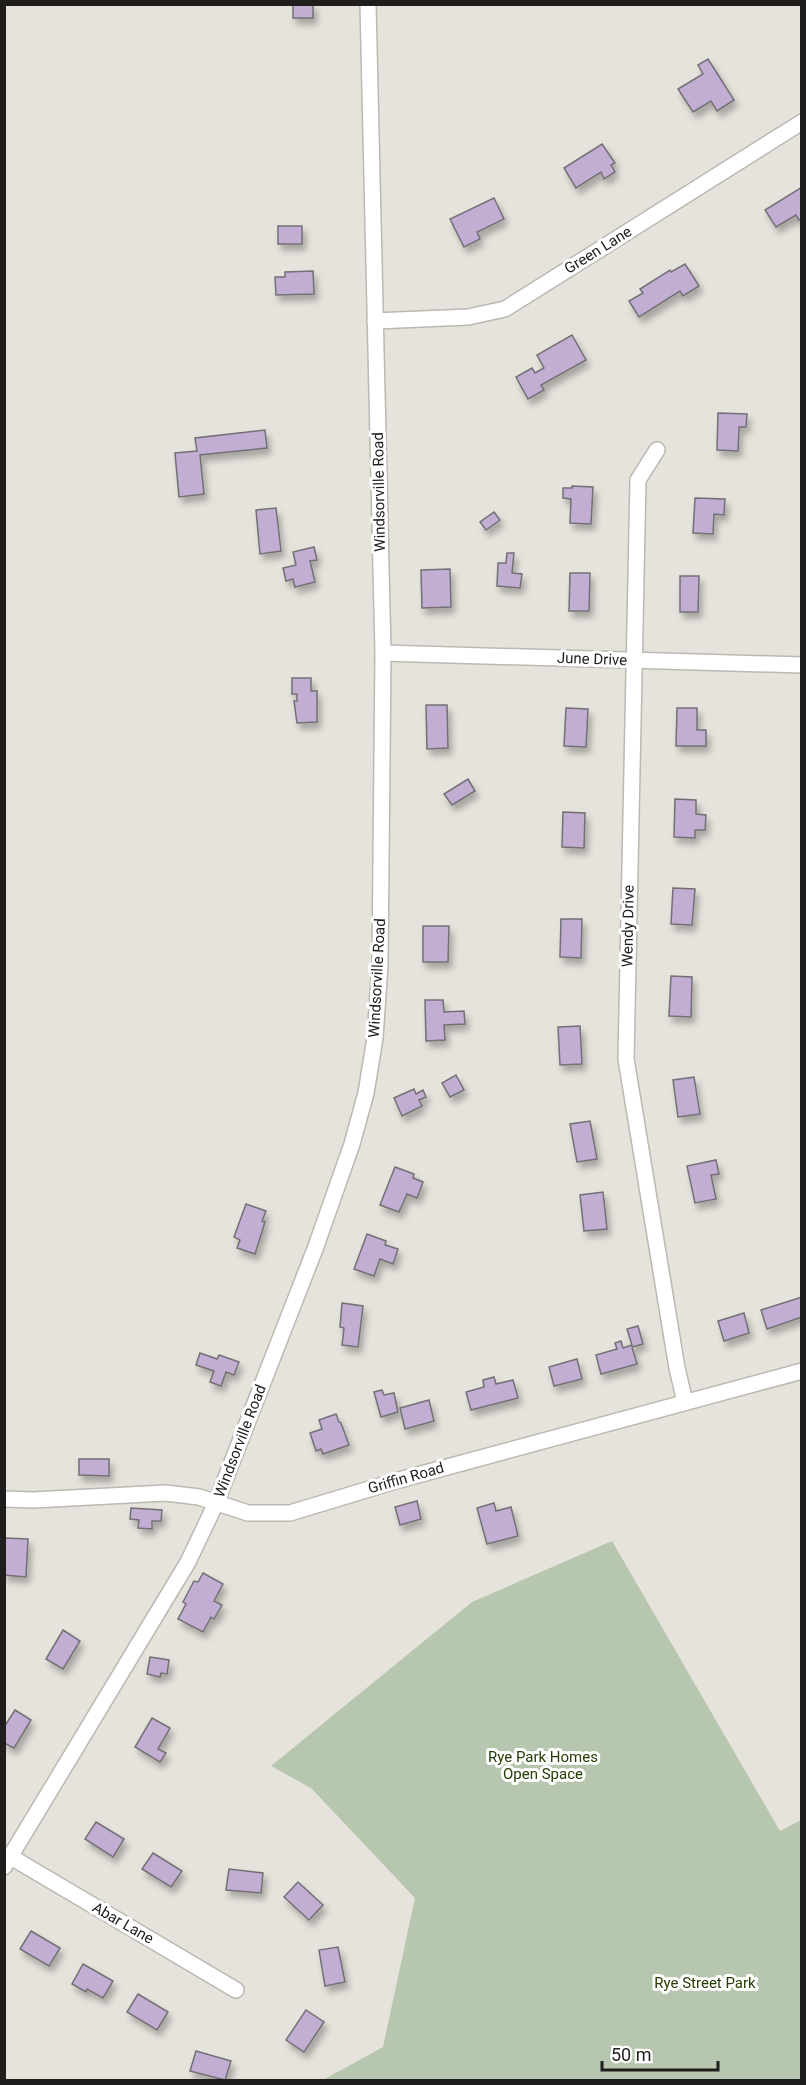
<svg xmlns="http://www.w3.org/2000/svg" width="806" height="2085" font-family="Roboto,sans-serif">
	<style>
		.green { fill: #b7c6ae }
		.building { fill: #c2add3; stroke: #737075; stroke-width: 1.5; filter: url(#shadow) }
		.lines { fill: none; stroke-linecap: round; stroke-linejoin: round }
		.minor-casing { stroke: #bcb8b2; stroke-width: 18 }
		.minor { stroke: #fff; stroke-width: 15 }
		.labels { text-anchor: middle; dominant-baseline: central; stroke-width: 6; stroke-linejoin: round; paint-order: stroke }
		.street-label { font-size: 15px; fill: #201e1c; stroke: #fff }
		.park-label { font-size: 15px; fill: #223e05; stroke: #fff }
	</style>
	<defs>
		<filter id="shadow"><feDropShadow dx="3.5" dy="6" stdDeviation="3" flood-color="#0004"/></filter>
	</defs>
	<rect width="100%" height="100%" fill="#e6e2dc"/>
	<path class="green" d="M612,1541L780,1831L801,1820V2080H323L383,2047L415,1898L311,1788L271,1766L472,1602Z"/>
	<g class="building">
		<rect x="293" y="4" width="20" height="14"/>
		<path d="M708,59L734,100L717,111L711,101L693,112L678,89L703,74L698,65Z"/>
		<path d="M602,144L615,163L611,165L615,172L604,179L601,172L576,188L564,168Z"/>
		<path d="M802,187V219L799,220L796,215L776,227L765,210Z"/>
		<path d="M494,198L504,219L477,232L480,239L464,247L450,219Z"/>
		<rect x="278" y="226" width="24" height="18"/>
		<path d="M685,264L699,286L683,296L680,291L639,317L629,301L643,293L640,289L670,270L671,272Z"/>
		<path d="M313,271L314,294L276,295L275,277H285V272Z"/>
		<path d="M572,335L586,360L541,385L544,390L528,399L516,377L532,368L535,373L544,368L537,355Z"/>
		<path d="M718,413L747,414L746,427H739L738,451L717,450Z"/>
		<path d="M265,430L267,448L200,455L204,494L179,497L175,453L197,451L195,438Z"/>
		<path d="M572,486L593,487L591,524L570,523L571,499L563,498V488H572Z"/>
		<path d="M695,498L725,499L724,515L714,514L713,534L693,533Z"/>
		<path d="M276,508L281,551L260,554L256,510Z"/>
		<path d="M494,512L500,520L486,530L480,522Z"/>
		<path d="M314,547L317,560L310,561L315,582L295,587L293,579L286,581L283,568L296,565L293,552Z"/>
		<path d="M507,553H514L512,573L522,574L520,588L497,586L498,563H506Z"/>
		<path d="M450,569L451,607L422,608L421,570Z"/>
		<path d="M570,573H590L589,611H569Z"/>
		<path d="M680,576H699L698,612H680Z"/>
		<path d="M292,678H311V691H317V722L297,723L294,701H297V694H292Z"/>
		<path d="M426,705H447L448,748L427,749Z"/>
		<path d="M566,708L588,709L586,747L564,746Z"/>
		<path d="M677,708H697V730H706V746H676Z"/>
		<path d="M468,779L475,791L452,805L444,794Z"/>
		<path d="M675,799L696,800V814L706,815L705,830H695V838L674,837Z"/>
		<path d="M563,812L585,813L584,848L562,847Z"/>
		<path d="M673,888L695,889L692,925L671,924Z"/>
		<path d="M561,919H582L581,958L560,957Z"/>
		<path d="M423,926H449L448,962H423Z"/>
		<path d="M671,976L692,977L691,1017L669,1016Z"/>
		<path d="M425,1000H443L444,1012L464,1011L465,1024L444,1025L445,1040L426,1041Z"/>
		<path d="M580,1026L582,1064L560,1065L558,1027Z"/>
		<path d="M456,1075L464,1090L450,1097L442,1083Z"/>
		<path d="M694,1077L700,1114L678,1117L673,1080Z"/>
		<path d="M414,1089L416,1094L423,1090L426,1097L419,1100L422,1106L402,1116L394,1098Z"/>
		<path d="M590,1121L597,1159L577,1162L570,1124Z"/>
		<path d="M716,1160L719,1174L711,1175L716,1199L695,1203L687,1166Z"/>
		<path d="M395,1167L414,1174L413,1178L423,1182L417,1198L407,1194L399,1212L380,1205Z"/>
		<path d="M603,1192L607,1229L584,1231L580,1195Z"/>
		<path d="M246,1204L266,1211L262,1221L265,1222L255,1254L237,1248L240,1240L234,1237Z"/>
		<path d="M367,1234L386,1241L385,1245L398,1249L393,1264L380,1259L374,1276L354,1269Z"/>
		<path d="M802,1297V1317L767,1329L761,1310Z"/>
		<path d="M342,1303L363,1306L358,1347L342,1345L344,1328L340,1327Z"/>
		<path d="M744,1313L749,1333L724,1341L718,1321Z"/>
		<path d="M638,1326L643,1344L632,1347L637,1364L601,1374L596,1355L617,1349L615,1343L621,1341L623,1348L632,1345L627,1329Z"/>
		<path d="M200,1353L217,1359L219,1355L239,1362L234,1375L226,1372L221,1386L210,1382L214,1371L196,1365Z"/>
		<path d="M577,1359L582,1379L554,1386L549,1367Z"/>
		<path d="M494,1377L496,1384L513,1380L518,1398L471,1410L466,1392L484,1387L483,1380Z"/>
		<path d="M382,1390L384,1395L394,1393L398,1412L381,1417L374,1392Z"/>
		<path d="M429,1400L434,1421L405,1429L400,1408Z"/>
		<path d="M336,1414L339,1422L341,1423L349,1445L323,1454L321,1449L316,1451L310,1433L322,1429L319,1420Z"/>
		<path d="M79,1459H109V1476L79,1475Z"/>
		<path d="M417,1501L421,1519L400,1525L395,1507Z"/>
		<path d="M494,1503L496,1511L511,1507L518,1536L487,1544L477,1508Z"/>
		<path d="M131,1508L162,1510L161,1521H152V1529L138,1528L139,1520L130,1519Z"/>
		<path d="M4,1538L28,1539L26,1577L4,1575Z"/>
		<path d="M203,1573L223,1584L214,1601L222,1605L214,1619L211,1617L203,1632L178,1619L186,1604L183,1602L194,1581L198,1582Z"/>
		<path d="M63,1630L80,1641L63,1669L46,1659Z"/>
		<path d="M150,1657L169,1660L167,1674L161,1673L160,1677L147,1674Z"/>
		<path d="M15,1710L31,1720L14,1748L4,1743V1727Z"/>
		<path d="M152,1718L170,1728L158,1749L166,1753L160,1762L135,1747Z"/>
		<path d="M96,1822L124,1839L113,1857L85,1839Z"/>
		<path d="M153,1853L182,1871L171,1887L142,1869Z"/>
		<path d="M229,1869L263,1873L261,1893L226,1890Z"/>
		<path d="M298,1882L323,1905L309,1920L284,1897Z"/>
		<path d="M31,1931L60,1948L49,1966L20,1949Z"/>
		<path d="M338,1947L345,1982L325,1986L319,1950Z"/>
		<path d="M83,1964L113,1981L103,1998L87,1989L86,1992L72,1984Z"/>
		<path d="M138,1994L168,2012L157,2030L127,2012Z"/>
		<path d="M306,2010L324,2022L304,2052L286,2040Z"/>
		<path d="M196,2051L231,2061L225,2080L190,2071Z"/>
	</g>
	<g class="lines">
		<g class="minor-casing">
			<g id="minor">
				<path d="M375,321L468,317L505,309L802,122"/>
				<path d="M657,450L638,480L626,1059L677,1368L685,1402"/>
				<path d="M383,653L802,665"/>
				<path d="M4,1499L33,1500L166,1493L199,1497L248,1513H290L399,1480L802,1371"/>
				<path d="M11,1857L236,1990"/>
				<path d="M4,1867L188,1562L216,1503L315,1249L352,1144L366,1093L375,1038L380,965L383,653L368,4"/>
			</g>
		</g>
		<use href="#minor" class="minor"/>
	</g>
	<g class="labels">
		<g class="street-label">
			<text transform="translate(598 250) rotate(-32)">Green Lane</text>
			<text transform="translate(379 492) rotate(-91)">Windsorville Road</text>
			<text transform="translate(592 659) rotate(2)">June Drive</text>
			<text transform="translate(628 926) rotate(-89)">Wendy Drive</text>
			<text transform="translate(377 978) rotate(-87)">Windsorville Road</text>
			<text transform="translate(240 1441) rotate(-69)">Windsorville Road</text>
			<text transform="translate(406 1478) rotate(-16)">Griffin Road</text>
			<text transform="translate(123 1923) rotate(30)">Abar Lane</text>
		</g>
		<g class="park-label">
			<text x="543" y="1757">Rye Park Homes<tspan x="543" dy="17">Open Space</tspan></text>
			<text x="705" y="1983">Rye Street Park</text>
		</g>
	</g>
	<rect width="806" height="2085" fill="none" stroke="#201e1c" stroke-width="12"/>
	<path d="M602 2061v9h116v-9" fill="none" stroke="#201e1c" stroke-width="3"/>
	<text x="611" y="2061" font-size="18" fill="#201e1c" stroke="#ffffff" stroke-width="4.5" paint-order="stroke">50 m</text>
</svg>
